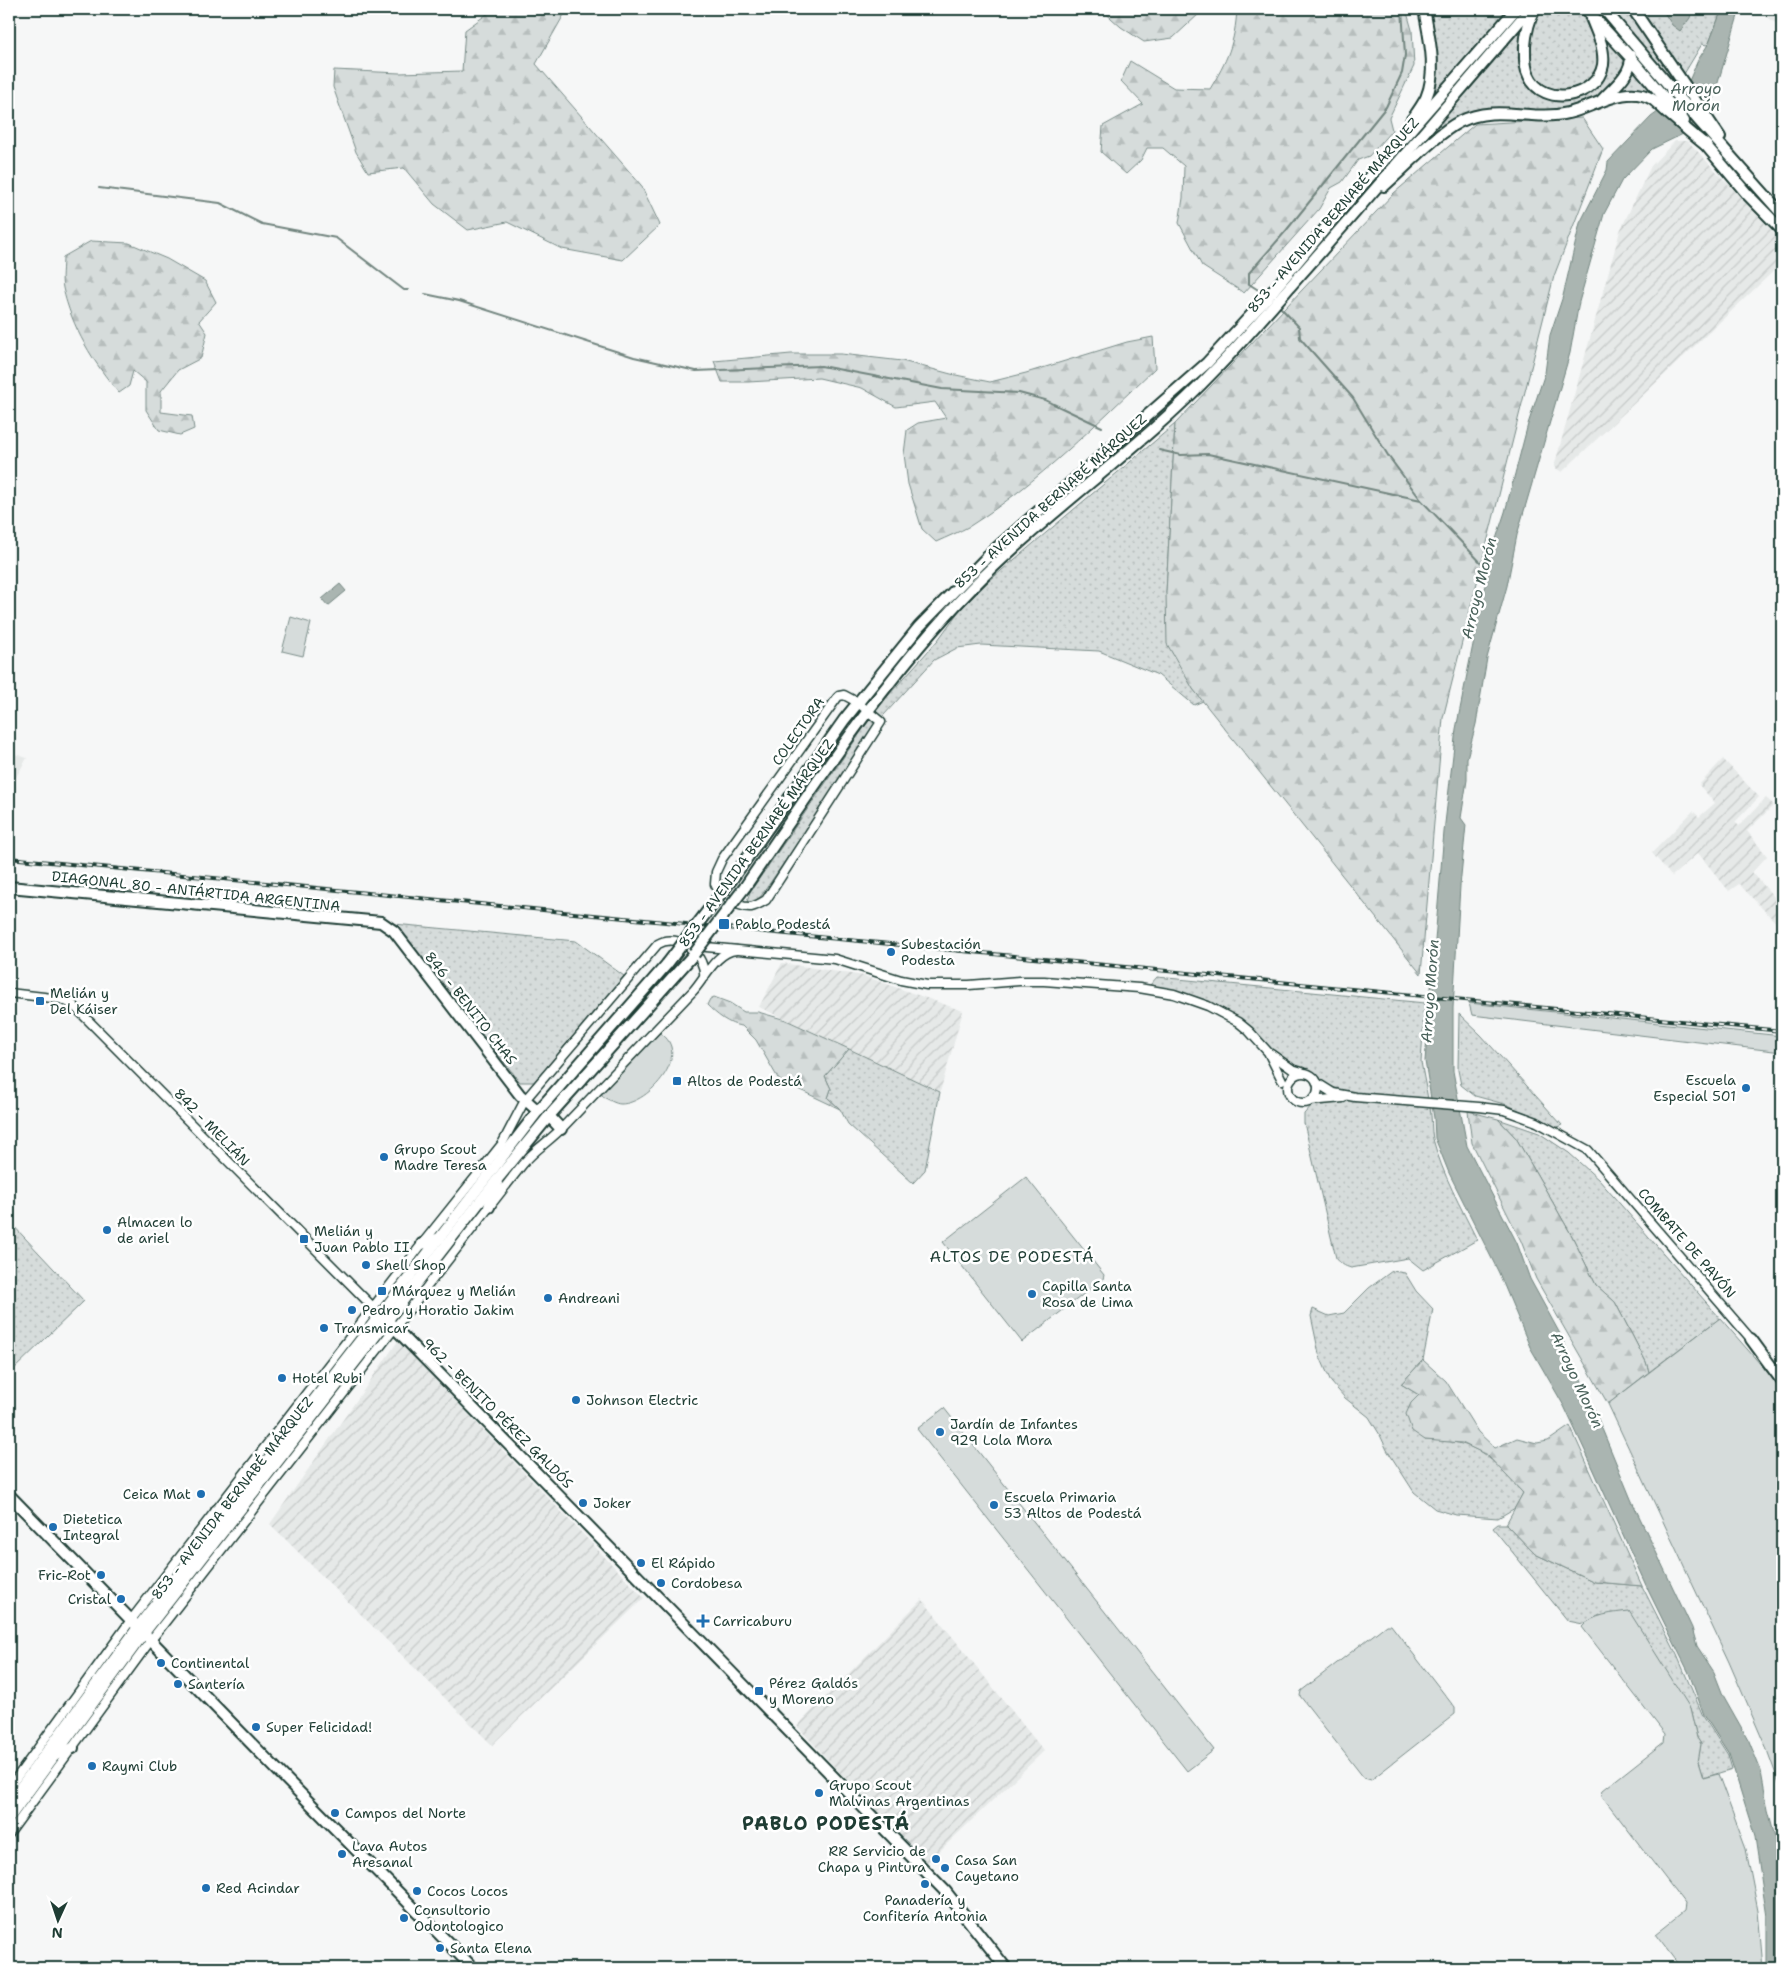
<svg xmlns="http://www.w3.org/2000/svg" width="1791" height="1977" font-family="'Shantell Sans',sans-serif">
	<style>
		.built { fill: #e6e9e8 }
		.industrial { fill: url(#industrial-furrows) }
		.grass { fill: url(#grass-dots); stroke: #7a8c88 }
		.forest { fill: url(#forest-firs); stroke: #7a8c88 }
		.park { fill: #d6dcdb; stroke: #7a8c88 }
		.water { fill: #aab5b1; stroke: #72857f }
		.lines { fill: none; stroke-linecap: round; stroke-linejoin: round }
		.stream { stroke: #72857f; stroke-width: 2 }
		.minor-casing { stroke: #1f3d34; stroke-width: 11 }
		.major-casing { stroke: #1f3d34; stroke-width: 14 }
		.minor { stroke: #fff; stroke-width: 8 }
		.major { stroke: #fff; stroke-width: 10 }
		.rail-casing { stroke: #1f3d34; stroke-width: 4 }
		.rail { stroke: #fff; stroke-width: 2; stroke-dasharray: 5.5; stroke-linecap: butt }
		.major-bridge-casing { stroke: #1f3d34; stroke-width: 14; stroke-linecap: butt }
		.major-bridge { stroke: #fff; stroke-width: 10 }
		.poi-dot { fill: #1f6fb2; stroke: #fff; stroke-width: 2 }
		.labels { text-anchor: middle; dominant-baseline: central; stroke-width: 5; stroke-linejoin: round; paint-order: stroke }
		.street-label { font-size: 14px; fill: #1f3d34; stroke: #fff }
		.poi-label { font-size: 14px; fill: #1f3d34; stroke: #fff; text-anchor: start }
		.water-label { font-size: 15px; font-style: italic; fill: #49615a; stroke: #fff }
		.quarter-label { font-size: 16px; letter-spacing: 1px; fill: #1f3d34; stroke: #fff }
		.district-label { font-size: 19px; font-weight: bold; letter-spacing: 1px; fill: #1f3d34; stroke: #fff }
	</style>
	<defs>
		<pattern id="industrial-furrows" width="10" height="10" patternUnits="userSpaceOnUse" patternTransform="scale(1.25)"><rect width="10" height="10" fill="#e6e9e8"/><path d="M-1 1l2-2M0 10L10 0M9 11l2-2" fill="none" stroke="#c5c9c8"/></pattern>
		<pattern id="grass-dots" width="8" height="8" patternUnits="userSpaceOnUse" patternTransform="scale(1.25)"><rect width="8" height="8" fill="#d6dcdb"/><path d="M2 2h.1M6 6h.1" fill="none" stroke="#b7bebd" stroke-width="1.8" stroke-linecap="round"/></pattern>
		<pattern id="forest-firs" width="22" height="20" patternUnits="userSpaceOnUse" patternTransform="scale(1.25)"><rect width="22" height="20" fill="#d6dcdb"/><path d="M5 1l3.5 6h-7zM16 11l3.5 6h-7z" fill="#b7bebd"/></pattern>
	</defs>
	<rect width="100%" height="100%" fill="#f6f7f7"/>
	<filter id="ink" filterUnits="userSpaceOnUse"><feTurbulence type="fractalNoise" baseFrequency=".02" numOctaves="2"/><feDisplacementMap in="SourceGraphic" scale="10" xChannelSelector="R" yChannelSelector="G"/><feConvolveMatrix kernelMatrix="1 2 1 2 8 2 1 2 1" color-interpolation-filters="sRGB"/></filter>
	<g filter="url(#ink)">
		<g class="built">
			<path d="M1753,9H1782V27Z"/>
			<path d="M9,752L27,758L11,786L9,800Z"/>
		</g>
		<g class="industrial">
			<path d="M1675,141H1688L1782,242V263L1562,472L1554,467L1620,231L1651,166Z"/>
			<path d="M1723,759L1759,797L1735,822L1739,826L1766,798L1774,805L1747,831L1767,856L1752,872L1782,906V929L1739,884L1729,891L1698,853L1672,876L1652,853L1693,811L1699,817L1715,803L1699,785Z"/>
			<path d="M782,963L864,976L963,1011L940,1092L759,1007Z"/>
			<path d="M398,1341L644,1598L492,1745L270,1524Z"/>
			<path d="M922,1599L1044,1751L925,1865L797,1726Z"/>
		</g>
		<g class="grass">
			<path d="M1430,9H1467L1473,12L1508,9L1430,102L1437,81L1435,38Z"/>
			<path d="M1539,9H1579L1600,52L1597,76L1588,85L1565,92L1552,90L1537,83L1530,74L1528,35Z"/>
			<path d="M1610,9H1630L1684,85L1679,90Z"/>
			<path d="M1636,9H1722L1709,43L1707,45L1702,44L1684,74Z"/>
			<path d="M1528,18L1522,60L1550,96L1599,83L1601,35L1604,33L1629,60L1627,67L1604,94L1592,102L1553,112L1489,110L1413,154Z"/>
			<path d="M1638,56L1782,219V226L1741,182L1637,60Z"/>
			<path d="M1635,67L1667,104L1657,99L1613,95Z"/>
			<path d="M1175,424L1166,593L1193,689L1203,701L1194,705L1158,675L1099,651L981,645L957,648L934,660L874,726L836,787L761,896L754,902H747L750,892L879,706L938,640L959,611L989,581Z"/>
			<path d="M394,924L576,941L624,976L534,1082H520Z"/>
			<path d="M1157,977L1425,1003L1421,1062L1428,1099L1347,1092L1324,1084L1314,1073L1289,1062L1273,1052L1245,1023L1217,1005L1184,994L1150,985Z"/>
			<path d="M1459,1014L1481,1035L1562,1125L1555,1128L1508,1105L1475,1096L1461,1085L1458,1070Z"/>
			<path d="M849,1049L940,1092L925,1170L913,1183L848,1124L840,1109L828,1098L831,1089L825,1076Z"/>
			<path d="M1355,1097L1430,1107C1432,1118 1431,1129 1433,1139C1442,1174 1461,1207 1477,1240L1423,1270L1408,1258L1351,1268C1344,1266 1341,1264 1336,1258L1304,1123V1114L1313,1104Z"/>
			<path d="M1498,1119L1539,1133L1569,1153L1599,1180L1720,1318L1649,1372L1646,1362L1615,1302L1596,1285L1572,1236L1516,1138Z"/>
			<path d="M9,1221L84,1301L9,1374Z"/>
			<path d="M1392,1271L1405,1273L1416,1291L1433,1309L1423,1360L1401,1384L1419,1395L1411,1403L1425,1440C1479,1440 1489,1456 1523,1493L1515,1508L1498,1518L1456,1515L1435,1509L1414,1492L1387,1450L1380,1435L1369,1417L1345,1398L1331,1382L1319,1354L1311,1316L1313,1309L1329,1316L1344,1313L1369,1288Z"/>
			<path d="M1498,1524H1506L1535,1554L1595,1582L1642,1586L1677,1655L1703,1716L1728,1755L1732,1769L1703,1778L1698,1762L1701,1744L1697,1738L1690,1708L1600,1615L1583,1624L1568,1621L1493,1528Z"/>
		</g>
		<g class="forest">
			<path d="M494,9H557L566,11L536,64L641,185L660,225L623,260L562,249L507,222L468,230L434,204L404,168L368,172L356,152L333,87L334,70L400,73L462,71L465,30Z"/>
			<path d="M1101,9H1200V13L1173,38L1144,42L1121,27Z"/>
			<path d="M1237,9H1406L1412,30L1414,66L1389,118L1392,130L1369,156L1358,160L1342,182L1331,188L1319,209L1244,293L1202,266L1179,223L1183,198L1184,166L1163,148H1147L1141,160L1126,174L1101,152L1103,126L1143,104L1121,81L1130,61L1174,88L1210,89C1227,61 1235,43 1237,9Z"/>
			<path d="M1582,118L1603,149L1554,276L1443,718L1421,974L1193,689L1167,644L1166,593L1175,424L1394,193L1475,124Z"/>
			<path d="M91,241L129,243L167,259L205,281L216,302L199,321L207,333L201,358L178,370L161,391V412L192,416L194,429L180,435L159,430L146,410V382L133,371L129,386L119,393C93,362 72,328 63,288C61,279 63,267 63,257Z"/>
			<path d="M1153,337L1155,368C1096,424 1039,482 970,526C959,532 947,537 936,542L922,529L908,484L904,454L907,430L918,423L946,418L935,402L896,407L862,388L819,378L748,382H722L714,361L791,354H841L902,361L951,374L990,382L1026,373L1127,342Z"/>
			<path d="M714,997L730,1003L744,1012H758L786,1020L849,1049L825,1076L831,1089L828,1098L840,1109L779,1080L756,1040L742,1026C729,1025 716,1014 707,1005L710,999Z"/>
			<path d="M1468,1111L1498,1119L1516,1138L1572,1236L1596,1285L1615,1302L1646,1362L1649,1372L1608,1404L1536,1279L1521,1241L1472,1143Z"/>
			<path d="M1423,1360L1446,1381L1478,1432L1495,1448L1517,1438L1537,1443L1548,1441L1570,1426L1642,1586L1595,1582L1535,1554L1506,1524L1523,1493L1487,1455L1462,1443L1425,1440L1412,1431L1406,1414L1411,1403L1419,1395L1401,1384Z"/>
		</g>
		<g class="park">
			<path d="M291,617L311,623L303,656L282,651Z"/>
			<path d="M1469,1003L1782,1036V1052L1472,1015Z"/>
			<path d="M660,1033C693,1053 649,1104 621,1104C615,1104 608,1099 603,1097L601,1092Z"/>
			<path d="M1026,1177L1104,1275L1103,1279L1022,1342L943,1242Z"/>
			<path d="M1720,1318L1782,1389V1791L1767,1750L1729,1662L1608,1404Z"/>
			<path d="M944,1408L1214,1750L1187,1771L917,1429Z"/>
			<path d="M1629,1611L1690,1708L1697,1738L1701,1744L1698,1762L1703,1778L1718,1774L1746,1849L1758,1910L1763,1968H1681L1655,1934L1684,1911L1685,1904L1602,1796L1603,1790L1664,1742L1665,1734L1582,1627C1592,1614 1614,1613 1629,1611Z"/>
			<path d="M1386,1625H1391L1455,1708V1714L1371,1780L1364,1778L1300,1696L1301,1691Z"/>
		</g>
		<g class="water">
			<path d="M1662,9H1692L1690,18L1680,31L1672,25Z"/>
			<path d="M1722,9H1740L1711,106L1683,134L1652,149L1622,180L1604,214L1579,302L1570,353L1517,535L1507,586L1487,658L1476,724L1467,758V780L1461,818L1466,825L1460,886L1453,1008V1071L1467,1146L1517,1243L1530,1279L1559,1332L1586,1390L1631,1499L1692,1628L1697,1646L1714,1672L1723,1695L1749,1741L1761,1771L1768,1810L1782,1862V1968H1767V1917L1755,1837L1729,1754L1704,1715L1689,1673L1649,1592L1587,1455L1564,1406L1530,1347L1499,1273L1449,1173L1435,1138L1434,1118L1425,1061L1444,832L1456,729L1486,580L1494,545L1505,512L1528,424L1545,373L1550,335L1563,296L1580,223L1607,170L1608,162L1651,117L1662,109L1689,81L1698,60L1709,43Z"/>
			<path d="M340,584L346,591L328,606L322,599Z"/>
		</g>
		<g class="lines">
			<g class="stream">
				<path d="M99,188L220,203L262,224L336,238L404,290H408"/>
				<path d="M1263,293L1249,284V273L1285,232L1386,107L1402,73L1405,55L1402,9"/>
				<path d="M425,294L459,301L634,357L696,371L821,366L942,389L1019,393L1045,400L1102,427"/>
				<path d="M1281,308L1299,327L1300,338L1353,398L1389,457L1421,500"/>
				<path d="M1159,450L1181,455L1208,454L1421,500L1488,570"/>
			</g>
			<g class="minor-casing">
				<g id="minor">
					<path d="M844,695L857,702L881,722L766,900C761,903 756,906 751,907C738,908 719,895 715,884L716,872L722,859L837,698L839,696Z"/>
					<path d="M696,946L835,959L901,980L927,985H969L1019,981H1044L1139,988L1174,994L1208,1006L1238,1022L1249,1031L1268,1052L1282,1080"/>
					<path d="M9,993L61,999L72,1004L377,1311"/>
					<path d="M1271,1054L1292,1069L1302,1072"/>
					<circle cx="1303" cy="1088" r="15"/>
					<path d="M1317,1083L1333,1093L1355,1097L1479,1107L1504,1110L1537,1122L1588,1150L1751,1339"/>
					<path d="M1310,1101L1343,1098"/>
					<path d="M9,1788L131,1620L422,1244L502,1144L525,1100L658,944C679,931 707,956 704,978"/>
					<path d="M9,1834L151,1640L522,1165C534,1150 551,1140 564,1126C607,1081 650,1036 693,991C705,978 716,952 736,950"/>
				</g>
			</g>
			<g class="major-casing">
				<g id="major">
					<path d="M1535,9C1529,20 1526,33 1525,46C1525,56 1524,67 1529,76C1543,108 1597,98 1603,65C1605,49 1598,35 1592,20"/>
					<path d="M1586,9L1631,58L1684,121"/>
					<path d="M1604,9L1700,122L1782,214"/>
					<path d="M1633,9L1720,137"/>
					<path d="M1602,100C1613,88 1632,74 1631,56"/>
					<path d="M1411,121C1416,114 1422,106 1426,98C1438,70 1429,37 1424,9"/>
					<path d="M1704,143L1747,194L1782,230"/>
					<path d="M1384,186C1405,168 1436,134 1459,122C1497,103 1531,122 1568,113C1593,108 1626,83 1652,99C1658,103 1664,110 1669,114C1682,125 1694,136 1707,146"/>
					<path d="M732,879L844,720L919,627L992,552L1207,363L1267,298L1344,206L1516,9"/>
					<path d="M9,887L381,922L394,931L520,1095L538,1111"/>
					<path d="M745,887C816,784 883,679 971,589C1047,511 1139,450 1214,371C1244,340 1272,307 1301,274C1379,186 1454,97 1530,9"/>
					<path d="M549,1116L561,1129"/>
					<path d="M489,1207L497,1184"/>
					<path d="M422,1244L440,1238"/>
					<path d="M383,1316L946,1892L1006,1968"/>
					<path d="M1751,1339L1782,1381"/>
					<path d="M9,1495L287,1780L473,1968"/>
					<path d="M217,1510L233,1504"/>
					<path d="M56,1755L73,1748"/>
					<path d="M9,1803L147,1615L538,1111L667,964"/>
					<path d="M9,1818L144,1633L500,1176L549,1116L694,954"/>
				</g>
			</g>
			<use href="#minor" class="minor"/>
			<use href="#major" class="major"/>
			<g class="rail-casing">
				<g id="rail">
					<path d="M1778,9L1782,12"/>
					<path d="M9,858L1782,1031"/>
				</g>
			</g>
			<use href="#rail" class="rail"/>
			<g class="major-bridge-casing">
				<g id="major-bridge">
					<path d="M694,954L745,887"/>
					<path d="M667,964L732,879"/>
				</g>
			</g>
			<use href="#major-bridge" class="major-bridge"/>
		</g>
	</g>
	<g class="poi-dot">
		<rect x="718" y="918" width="12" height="12" rx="2.5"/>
		<circle cx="891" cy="952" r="5"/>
		<rect x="35" y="996" width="10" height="10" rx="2.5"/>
		<rect x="672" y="1076" width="10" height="10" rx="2.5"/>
		<circle cx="1746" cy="1088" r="5"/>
		<circle cx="384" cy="1157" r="5"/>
		<circle cx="107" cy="1230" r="5"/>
		<rect x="299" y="1234" width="10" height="10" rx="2.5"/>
		<circle cx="366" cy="1265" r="5"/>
		<rect x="377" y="1286" width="10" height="10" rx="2.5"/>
		<circle cx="1032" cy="1294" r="5"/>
		<circle cx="548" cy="1298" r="5"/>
		<circle cx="352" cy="1310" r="5"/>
		<circle cx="324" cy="1328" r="5"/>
		<circle cx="282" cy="1378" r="5"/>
		<circle cx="576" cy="1400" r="5"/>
		<circle cx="940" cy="1432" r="5"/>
		<circle cx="201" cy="1494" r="5"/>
		<circle cx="583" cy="1503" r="5"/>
		<circle cx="994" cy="1505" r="5"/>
		<circle cx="53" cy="1527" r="5"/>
		<circle cx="641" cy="1563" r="5"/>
		<circle cx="101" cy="1575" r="5"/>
		<circle cx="661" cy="1583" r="5"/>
		<circle cx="121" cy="1599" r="5"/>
		<path d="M700.5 1613.5h5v5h5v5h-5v5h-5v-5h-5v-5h5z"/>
		<circle cx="161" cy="1663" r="5"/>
		<circle cx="178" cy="1684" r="5"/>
		<rect x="754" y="1686" width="10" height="10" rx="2.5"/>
		<circle cx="256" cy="1727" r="5"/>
		<circle cx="92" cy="1766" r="5"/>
		<circle cx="819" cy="1793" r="5"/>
		<circle cx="335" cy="1813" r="5"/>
		<circle cx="342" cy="1854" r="5"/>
		<circle cx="936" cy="1859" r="5"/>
		<circle cx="945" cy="1868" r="5"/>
		<circle cx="925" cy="1884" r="5"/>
		<circle cx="206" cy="1888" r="5"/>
		<circle cx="417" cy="1891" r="5"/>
		<circle cx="404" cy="1918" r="5"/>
		<circle cx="440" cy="1948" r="5"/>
	</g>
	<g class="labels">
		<g class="street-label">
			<text transform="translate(1333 215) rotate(-49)">853 - AVENIDA BERNABÉ MÁRQUEZ</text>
			<text transform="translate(1050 501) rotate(-42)">853 - AVENIDA BERNABÉ MÁRQUEZ</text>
			<text transform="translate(798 731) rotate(-55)">COLECTORA</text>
			<text transform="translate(756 843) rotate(-54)">853 - AVENIDA BERNABÉ MÁRQUEZ</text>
			<text transform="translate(196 891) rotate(6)">DIAGONAL 80 - ANTÁRTIDA ARGENTINA</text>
			<text transform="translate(471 1008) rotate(52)">846 - BENITO CHAS</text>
			<text transform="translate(212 1127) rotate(46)">842 - MELIÁN</text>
			<text transform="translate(1687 1243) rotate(49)">COMBATE DE PAVÓN</text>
			<text transform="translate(498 1413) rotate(45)">962 - BENITO PÉREZ GALDÓS</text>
			<text transform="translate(232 1498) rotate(-52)">853 - AVENIDA BERNABÉ MÁRQUEZ</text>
		</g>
		<g class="poi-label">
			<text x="735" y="924">Pablo Podestá</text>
			<text x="901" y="944">Subestación<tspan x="901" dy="16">Podesta</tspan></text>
			<text x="50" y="993">Melián y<tspan x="50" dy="16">Del Káiser</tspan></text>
			<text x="1736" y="1080" text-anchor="end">Escuela<tspan x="1736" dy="16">Especial 501</tspan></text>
			<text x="687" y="1081">Altos de Podestá</text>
			<text x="394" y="1149">Grupo Scout<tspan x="394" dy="16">Madre Teresa</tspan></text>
			<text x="117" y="1222">Almacen lo<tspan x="117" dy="16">de ariel</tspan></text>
			<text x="314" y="1231">Melián y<tspan x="314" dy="16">Juan Pablo II</tspan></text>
			<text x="376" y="1265">Shell Shop</text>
			<text x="1042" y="1286">Capilla Santa<tspan x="1042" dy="16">Rosa de Lima</tspan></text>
			<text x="392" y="1291">Márquez y Melián</text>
			<text x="558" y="1298">Andreani</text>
			<text x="362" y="1310">Pedro y Horatio Jakim</text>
			<text x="334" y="1328">Transmicar</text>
			<text x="292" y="1378">Hotel Rubi</text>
			<text x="586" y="1400">Johnson Electric</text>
			<text x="950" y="1424">Jardín de Infantes<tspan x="950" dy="16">929 Lola Mora</tspan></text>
			<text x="191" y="1494" text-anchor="end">Ceica Mat</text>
			<text x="1004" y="1497">Escuela Primaria<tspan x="1004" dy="16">53 Altos de Podestá</tspan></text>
			<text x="593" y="1503">Joker</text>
			<text x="63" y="1519">Dietetica<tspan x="63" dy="16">Integral</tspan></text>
			<text x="651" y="1563">El Rápido</text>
			<text x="91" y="1575" text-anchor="end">Fric-Rot</text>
			<text x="671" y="1583">Cordobesa</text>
			<text x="111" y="1599" text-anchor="end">Cristal</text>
			<text x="713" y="1621">Carricaburu</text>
			<text x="171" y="1663">Continental</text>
			<text x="769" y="1683">Pérez Galdós<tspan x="769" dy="16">y Moreno</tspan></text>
			<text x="188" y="1684">Santería</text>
			<text x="266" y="1727">Super Felicidad!</text>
			<text x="102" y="1766">Raymi Club</text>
			<text x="829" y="1785">Grupo Scout<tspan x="829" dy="16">Malvinas Argentinas</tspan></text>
			<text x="345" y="1813">Campos del Norte</text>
			<text x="352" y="1846">Lava Autos<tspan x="352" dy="16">Aresanal</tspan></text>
			<text x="926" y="1851" text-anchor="end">RR Servicio de<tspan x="926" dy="16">Chapa y Pintura</tspan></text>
			<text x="955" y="1860">Casa San<tspan x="955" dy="16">Cayetano</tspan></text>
			<text x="216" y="1888">Red Acindar</text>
			<text x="427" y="1891">Cocos Locos</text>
			<text x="925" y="1900" text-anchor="middle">Panadería y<tspan x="925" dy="16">Confitería Antonia</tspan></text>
			<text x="414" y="1910">Consultorio<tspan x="414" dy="16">Odontologico</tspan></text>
			<text x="450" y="1948">Santa Elena</text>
		</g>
		<g class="water-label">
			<text x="1696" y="89">Arroyo<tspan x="1696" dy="17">Morón</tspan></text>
			<text transform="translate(1479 588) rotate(-76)">Arroyo Morón</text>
			<text transform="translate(1430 991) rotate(-86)">Arroyo Morón</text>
			<text transform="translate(1577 1380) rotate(65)">Arroyo Morón</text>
		</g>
		<g class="quarter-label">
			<text x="1012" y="1256">ALTOS DE PODESTÁ</text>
		</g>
		<g class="district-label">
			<text x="826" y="1823">PABLO PODESTÁ</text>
		</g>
	</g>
	<rect width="1791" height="1977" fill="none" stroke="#fff" stroke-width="30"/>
	<rect x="15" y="15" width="1761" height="1947" fill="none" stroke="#1f3d34" stroke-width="2" filter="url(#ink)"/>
	<g transform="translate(58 1920) rotate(183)" stroke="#ffffff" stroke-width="4" paint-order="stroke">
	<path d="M0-4L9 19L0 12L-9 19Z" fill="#1f3d34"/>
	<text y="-8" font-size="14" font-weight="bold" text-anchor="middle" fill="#1f3d34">N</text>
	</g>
</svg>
